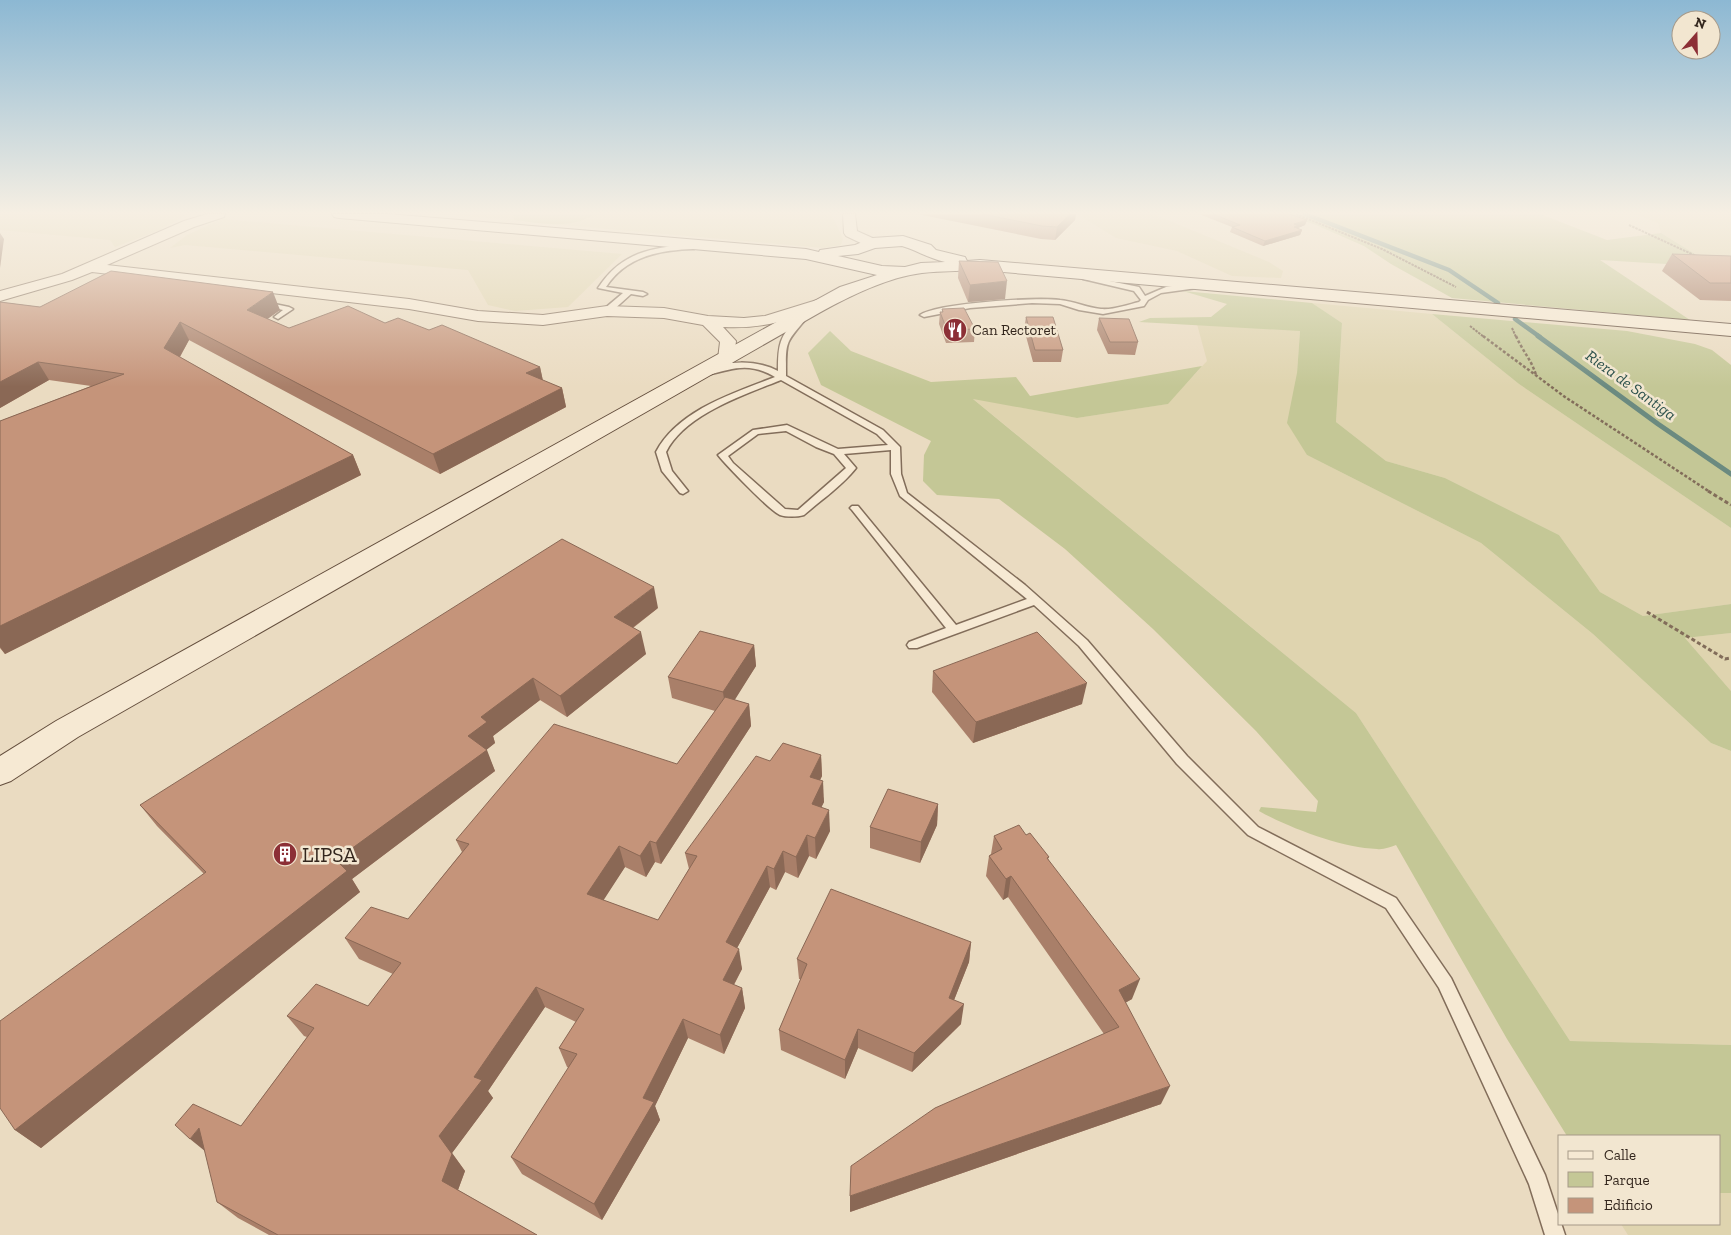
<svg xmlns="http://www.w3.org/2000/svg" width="1731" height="1235" font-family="'Zilla Slab',serif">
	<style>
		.farmland { fill: #dfd4af }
		.green { fill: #c4c796 }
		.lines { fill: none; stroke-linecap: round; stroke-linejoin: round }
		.stream-far1 { stroke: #6b8a80; stroke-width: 4.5 }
		.stream { stroke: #6b8a80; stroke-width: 5 }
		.service-casing { stroke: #826d5a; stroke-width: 3 }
		.minor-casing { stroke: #826d5a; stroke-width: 2 }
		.secondary-casing { stroke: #644e3d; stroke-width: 2 }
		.path-far2 { stroke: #826d5a; stroke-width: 2; stroke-dasharray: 2.5 1; stroke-linecap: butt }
		.path-far1 { stroke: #826d5a; stroke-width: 2.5; stroke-dasharray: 3 2; stroke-linecap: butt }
		.path { stroke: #826d5a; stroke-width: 3; stroke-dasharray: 4 2.5; stroke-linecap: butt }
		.service { fill: #f6e9d3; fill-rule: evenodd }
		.minor { fill: #f6e9d3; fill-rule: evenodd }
		.secondary { fill: #f6e9d3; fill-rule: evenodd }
		.wall { fill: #a97f69 }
		.shaded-wall { fill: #8a6855 }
		.building { fill: #c5947a; stroke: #8a6855 }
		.labels { text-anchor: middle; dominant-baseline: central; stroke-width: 5; stroke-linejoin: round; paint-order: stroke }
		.far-poi-label { font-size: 15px; fill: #33261d; stroke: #f2e6d0; text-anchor: start }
		.far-water-label { font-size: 16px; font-style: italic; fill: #2e524d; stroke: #f2e6d0 }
		.near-poi-label { font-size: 21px; fill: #33261d; stroke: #f2e6d0; text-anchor: start }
	</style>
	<rect width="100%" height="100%" fill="#eadbc1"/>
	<g class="farmland">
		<path d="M0,214H174L186,215L160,230L115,247L110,240L0,230Z"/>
		<path d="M438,214H513L514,220Z"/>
		<path d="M594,214H817L832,215L843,239L841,245L823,248L551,224L585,220Z"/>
		<path d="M1077,214H1153L1269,262L1283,271L1281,278L1232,276L1177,251L1116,238Z"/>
		<path d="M1635,214H1731V270L1716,267L1661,233L1658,223Z"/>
		<path d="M222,219L622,254L568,307L515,311L488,305L468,270L185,245L170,248L187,235Z"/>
		<path d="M1312,303L1432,314L1519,384L1731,528V604L1643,616L1600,592L1559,535L1445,478L1386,461L1336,422L1342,323Z"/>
		<path d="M1197,324L1300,330L1297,373L1307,455L1481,543L1593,634L1711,743L1731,751V1045L1570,1041L1356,713L972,398L1077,418L1167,404L1207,361Z"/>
		<path d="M1731,633V691L1685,638Z"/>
		<path d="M1720,1191H1731V1235H1628L1621,1224H1720Z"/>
	</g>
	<g class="green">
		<path d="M513,214H594C573,230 539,223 514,220Z"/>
		<path d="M1284,214H1540L1607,240L1661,233L1716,267L1600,260L1690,320L1452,298L1391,264L1364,246L1316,225Z"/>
		<path d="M1183,291L1312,303L1342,323L1336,422L1386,461L1445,478L1559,535L1600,592L1643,616L1731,604V633L1685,638L1731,691V751L1711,743L1593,634L1481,543L1307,455L1287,423L1297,373L1300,331L1139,322L1150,318L1211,317L1227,304Z"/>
		<path d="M1432,314L1627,331L1695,344L1712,350L1731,365V528L1519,384Z"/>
		<path d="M830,331L851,351L931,382L1016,377L1030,396L1202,366L1168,404L1077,418L973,399L1356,713L1570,1041L1731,1045V1193H1720V1136H1567L1507,1039L1396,845C1390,847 1383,850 1377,849C1342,848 1289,828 1259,811L1261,807L1316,812L1318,801L1256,731L1153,629L1065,549L999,499L937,495L923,481L924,455L931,441L821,385L808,353Z"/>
	</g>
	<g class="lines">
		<g class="stream-far1">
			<path d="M1305,214L1449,270L1498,303"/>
			<path d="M1515,319L1540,337"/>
		</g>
		<path class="stream" d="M1538,336L1658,424L1731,474"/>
		<g class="service-casing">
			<g id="service">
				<path d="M681,245H694L697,247L694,249C660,250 626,256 606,287L643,292L647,294L643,296L631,294L610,313H604V309L623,293L598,288C619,256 644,249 681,245Z"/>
				<path d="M1085,276L1139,287L1145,296L1166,287L1197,284L1201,286L1197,288L1161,293L1148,300L1144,306L1103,314L1079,310L1060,304L1032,303L970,308L924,317L920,315C937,303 1037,297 1060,300C1074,301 1087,308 1101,309C1113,310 1127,305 1139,302L1141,300L1134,291L1083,279V277Z"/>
				<path d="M260,301L289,307L293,309L278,319L274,317L283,310L260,305Z"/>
				<path d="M799,317L806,319C784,344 786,343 786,376L883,430L900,447L901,474L907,493L1025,585L1087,640L1187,756L1258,827L1396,898L1451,978L1545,1175L1565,1235H1545L1529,1184L1439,988L1386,908L1248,835L1177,764L1079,646L1034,605L917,648H909L907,645L909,642L946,628L852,510L850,508L852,506H858L956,625L1027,599L900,496L891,474V450L844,454L856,468C842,486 821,500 804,515C797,517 786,517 780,515C770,511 726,465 718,455L753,430L787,425L838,449L888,445L877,434L781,380C744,395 685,414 666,452L672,471L688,491L683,494L680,493L662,471L656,452C678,410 734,393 775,377C749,362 735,368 708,375L704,373C723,359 758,360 778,371C778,345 779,336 799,317ZM786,431L816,447L834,454L846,468L798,510L785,509L733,463L728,456L758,434Z"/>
			</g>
		</g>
		<g class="minor-casing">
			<g id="minor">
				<path d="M207,214H225L224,217L194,227L107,265L409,299L478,311L543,315L607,306L664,308L708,316L744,318L765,316L820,299L825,301L828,304L825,307C787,320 765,329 723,327L736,341L734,359L732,363H720L718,359L720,342L703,325L664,318L607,316L543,325L478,321L409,309L92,272L72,280L0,301V291L62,274L184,221Z"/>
				<path d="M843,214H855L857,231L877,240L879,243L877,246H867L846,236L844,233Z"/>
			</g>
		</g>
		<g class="secondary-casing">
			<path id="secondary" d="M332,214H388L806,249L819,252L820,250L855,245L872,238L903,236L931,245L936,250L965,257L967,261L980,260L1731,324V336L980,270C961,271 941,271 922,273C888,277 850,296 819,313L78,737L11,781L0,785V756L56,721L807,305L840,287L877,275L806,259L339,218L334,217ZM902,246C918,251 928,258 945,262L921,263L905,267L882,266L838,256L858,254L875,248Z"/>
		</g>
		<g class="path-far2">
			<path d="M1296,214L1382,249L1456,287"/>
			<path d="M1629,225L1696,256"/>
			<path d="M1470,326L1484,337"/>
			<path d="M1512,328L1516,337"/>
		</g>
		<g class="path-far1">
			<path d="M1483,336L1565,397L1710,492"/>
			<path d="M1516,336C1522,350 1532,361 1536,375"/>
		</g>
		<g class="path">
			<path d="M1708,491L1731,505"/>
			<path d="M1647,612L1725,659L1731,658"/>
		</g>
		<use href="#service" class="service"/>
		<use href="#minor" class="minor"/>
		<use href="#secondary" class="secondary"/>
	</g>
	<g class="wall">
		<path d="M917,214H1076L1075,220L1055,240L1041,239Z"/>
		<path d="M1199,214H1290L1307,220L1305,225L1298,228L1302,230L1300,235L1263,246L1230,232L1232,227Z"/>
		<path d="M1672,254L1731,256V301L1700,300L1662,271Z"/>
		<path d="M959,261L1005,299L968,302L958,278Z"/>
		<path d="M0,302L40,307L280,310L267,319L289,328L385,323L429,330L540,367L543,381L562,388L566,407L440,474L189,340L180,357L353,455L361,475L5,654L0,648V421L91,386L49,380L0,408Z"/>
		<path d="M942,309L975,329L974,342L946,343L939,324L940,312H942Z"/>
		<path d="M1026,317L1063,350L1061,362H1033L1024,329Z"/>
		<path d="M1099,318L1138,342L1135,355L1108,354L1097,330Z"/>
		<path d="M658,608L633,628L646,654L567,717L540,700L493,736L495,743L486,750L495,771L352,879L360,892L41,1148L15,1130L204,874L157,826L140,805Z"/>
		<path d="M754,645L756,666L734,700L749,704L751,726L661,864L655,862L646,877L625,867L603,900L658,920L689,869L685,853L770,761L821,755L822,776L820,780L824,802L821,807L830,831L816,859L809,856L798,878L785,872L776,890L770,887L737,948L742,969L734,985L742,988L745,1008L724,1054L688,1038L655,1106L660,1120L602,1220L522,1174L511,1157L569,1068L567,1067L559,1048L576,1022L545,1007L488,1091L493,1098L452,1153L465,1171L458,1190L537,1235H269L238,1218L217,1202L241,1126L307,1037L304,1036L287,1016L368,1006L393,974L359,959L345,938L408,919L462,852L456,840L677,764L715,711L672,698L668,677Z"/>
		<path d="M933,671L1082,704L973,743L932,692Z"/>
		<path d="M938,804L937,825L920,863L870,848V827Z"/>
		<path d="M1026,835L1049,857L1048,859L1132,999L1125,1003L1161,1104L850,1212L1104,1034L1008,897L1003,900L986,876L989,856L991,854L994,836Z"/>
		<path d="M971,942L969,962L954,1000L961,1024L912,1072L858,1048L845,1079L781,1050L779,1030L801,979H799L797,959Z"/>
	</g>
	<g class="shaded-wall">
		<path d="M1070,214H1076L1075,220L1055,240L1057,227Z"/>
		<path d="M1307,220L1305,225L1298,228L1297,231L1294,224Z"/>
		<path d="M1302,230L1300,235L1263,246L1265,241Z"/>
		<path d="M0,233L4,239L0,268Z"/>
		<path d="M1007,281L1005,299L968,302L970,285Z"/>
		<path d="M273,292L280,310L255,328L247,310Z"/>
		<path d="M180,322L189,340L174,367L164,348Z"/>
		<path d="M38,362L49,380L0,408V382Z"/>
		<path d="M540,367L544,386L526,373Z"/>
		<path d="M562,388L566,407L440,474L433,454Z"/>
		<path d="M353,455L361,475L5,654L0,647V626Z"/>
		<path d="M654,587L658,608L619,638L614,617Z"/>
		<path d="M641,632L646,654L567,717L560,696Z"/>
		<path d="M754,645L756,666L726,714L723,692Z"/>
		<path d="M533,678L540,700L493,736L495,743L485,751L487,750L495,771L352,879L360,892L41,1148L15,1130L336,860L468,736L481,717Z"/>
		<path d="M1087,683L1082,704L973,743L976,722Z"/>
		<path d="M749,704L751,726L661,864L656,843Z"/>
		<path d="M821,755L822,776L811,798L810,777Z"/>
		<path d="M823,781L824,802L813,825L812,804Z"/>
		<path d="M938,804L937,825L920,863L921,842Z"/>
		<path d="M829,810L830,831L816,859L815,838Z"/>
		<path d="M807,835L809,856L798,878L796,857Z"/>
		<path d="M650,841L655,862L646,877L640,856Z"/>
		<path d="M619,846L625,867L594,915L587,894Z"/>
		<path d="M783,851L785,872L776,890L774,869Z"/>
		<path d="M767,866L770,887L729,963L726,942Z"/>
		<path d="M1011,876L1008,897L1003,900L1006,879Z"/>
		<path d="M971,942L969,962L947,1018L949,998Z"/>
		<path d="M739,949L742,969L726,999L723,980Z"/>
		<path d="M1140,979L1132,999L1112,1010L1119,990Z"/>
		<path d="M536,987L545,1007L488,1091L493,1098L452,1153L465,1171L455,1198L442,1181L439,1136L474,1077Z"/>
		<path d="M742,988L745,1008L724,1054L720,1035Z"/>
		<path d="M964,1004L961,1024L912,1072L914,1053Z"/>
		<path d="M683,1019L688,1038L655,1106L660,1120L602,1220L594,1204L643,1098Z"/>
		<path d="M858,1029V1048L845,1079V1060Z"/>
		<path d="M1170,1086L1161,1104L850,1212V1196Z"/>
		<path d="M199,1128L211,1156L190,1139Z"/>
	</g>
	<g class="building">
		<path d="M982,214H1070L1057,227L1042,226Z"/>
		<path d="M1213,214H1290L1307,220L1294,224L1298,226L1294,227L1302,230L1265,241L1232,227L1240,225Z"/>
		<path d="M1672,254L1731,256V283H1710Z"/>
		<path d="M959,261L998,262L1007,281L970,285Z"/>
		<path d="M111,271L273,292L247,310L289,328L348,306L385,323L398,318L429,330L442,325L540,367L526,373L562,388L433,454L180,322L164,348L353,455L0,626V421L124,374L38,362L0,382V302L40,307Z"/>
		<path d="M964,308L975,329L947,330L940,312H943L942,309Z"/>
		<path d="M1026,317H1053L1063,350H1035Z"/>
		<path d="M1099,318L1129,319L1138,342H1110Z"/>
		<path d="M562,539L654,587L614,617L641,632L560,696L533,678L481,717L487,722L468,736L487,750L336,860L347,871L15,1130L0,1108V1021L206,872L140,805Z"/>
		<path d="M700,631L754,645L723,692L668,677Z"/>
		<path d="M1037,632L1087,683L976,722L933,671Z"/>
		<path d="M725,697L749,704L656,843L650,841L640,856L619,846L587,894L658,920L697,856L685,853L756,756L770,761L783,743L821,755L810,777L823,781L812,804L829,810L815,838L807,835L796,857L783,851L774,869L767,866L726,942L739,949L723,980L742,988L720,1035L683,1019L643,1098L654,1102L594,1204L511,1157L577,1054L559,1048L584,1009L536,987L474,1077L482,1080L439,1136L452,1154L442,1181L537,1235H278L217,1202L199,1128L190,1139L175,1125L193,1104L241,1126L314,1028L287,1016L316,984L368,1006L401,963L345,938L371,907L408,919L469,844L456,840L554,724L677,764Z"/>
		<path d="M888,789L938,804L921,842L870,827Z"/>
		<path d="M1019,825L1026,835L1030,833L1049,857L1047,858L1140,979L1119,990L1170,1086L850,1196L851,1166L935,1108L1119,1027L1011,876L1006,879L989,856L1002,849L994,836Z"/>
		<path d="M831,889L971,942L949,998L964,1004L914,1053L858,1029L845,1060L779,1030L807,964L797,959Z"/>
	</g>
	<linearGradient id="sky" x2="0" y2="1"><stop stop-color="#8cb8d3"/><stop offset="0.55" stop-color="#f6efe3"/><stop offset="1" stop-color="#f6efe3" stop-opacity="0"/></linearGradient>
	<rect width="1731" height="387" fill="url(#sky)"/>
	<defs>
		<g id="restaurant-disc" transform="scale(1.25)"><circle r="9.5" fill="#8c2f36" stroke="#f2e6d0"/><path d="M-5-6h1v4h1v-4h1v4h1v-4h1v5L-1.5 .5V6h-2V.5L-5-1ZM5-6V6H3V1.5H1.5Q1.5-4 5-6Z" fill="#fff"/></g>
		<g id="building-disc" transform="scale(1.25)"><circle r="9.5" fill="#8c2f36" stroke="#f2e6d0"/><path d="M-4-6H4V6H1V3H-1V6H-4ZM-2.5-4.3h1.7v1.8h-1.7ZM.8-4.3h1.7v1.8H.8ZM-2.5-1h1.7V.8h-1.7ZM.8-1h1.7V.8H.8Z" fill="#fff"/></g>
	</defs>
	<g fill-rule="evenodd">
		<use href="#restaurant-disc" x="955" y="330"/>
		<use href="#building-disc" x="285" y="854"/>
	</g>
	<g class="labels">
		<g class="far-poi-label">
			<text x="972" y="330">Can Rectoret</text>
		</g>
		<g class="far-water-label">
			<text transform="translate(1631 385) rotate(36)">Riera de Santiga</text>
		</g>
		<g class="near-poi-label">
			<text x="302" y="854">LIPSA</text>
		</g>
	</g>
	<rect x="1558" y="1135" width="162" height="90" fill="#f2e6d0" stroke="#a69988"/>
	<rect x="1568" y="1151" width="25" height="8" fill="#f6e9d3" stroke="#a69988"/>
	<text x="1604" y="1160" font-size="15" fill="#33261d">Calle</text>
	<rect x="1568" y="1172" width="25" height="15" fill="#c4c796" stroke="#a69988"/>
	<text x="1604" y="1185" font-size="15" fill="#33261d">Parque</text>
	<rect x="1568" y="1198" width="25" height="15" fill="#c5947a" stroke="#a69988"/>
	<text x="1604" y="1210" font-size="15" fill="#33261d">Edificio</text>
	<g transform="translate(1696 35) rotate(20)"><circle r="24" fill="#f2e6d0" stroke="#a69988"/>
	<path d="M0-4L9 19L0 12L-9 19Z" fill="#8c2f36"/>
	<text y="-8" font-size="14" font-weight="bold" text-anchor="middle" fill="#33261d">N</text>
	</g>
</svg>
